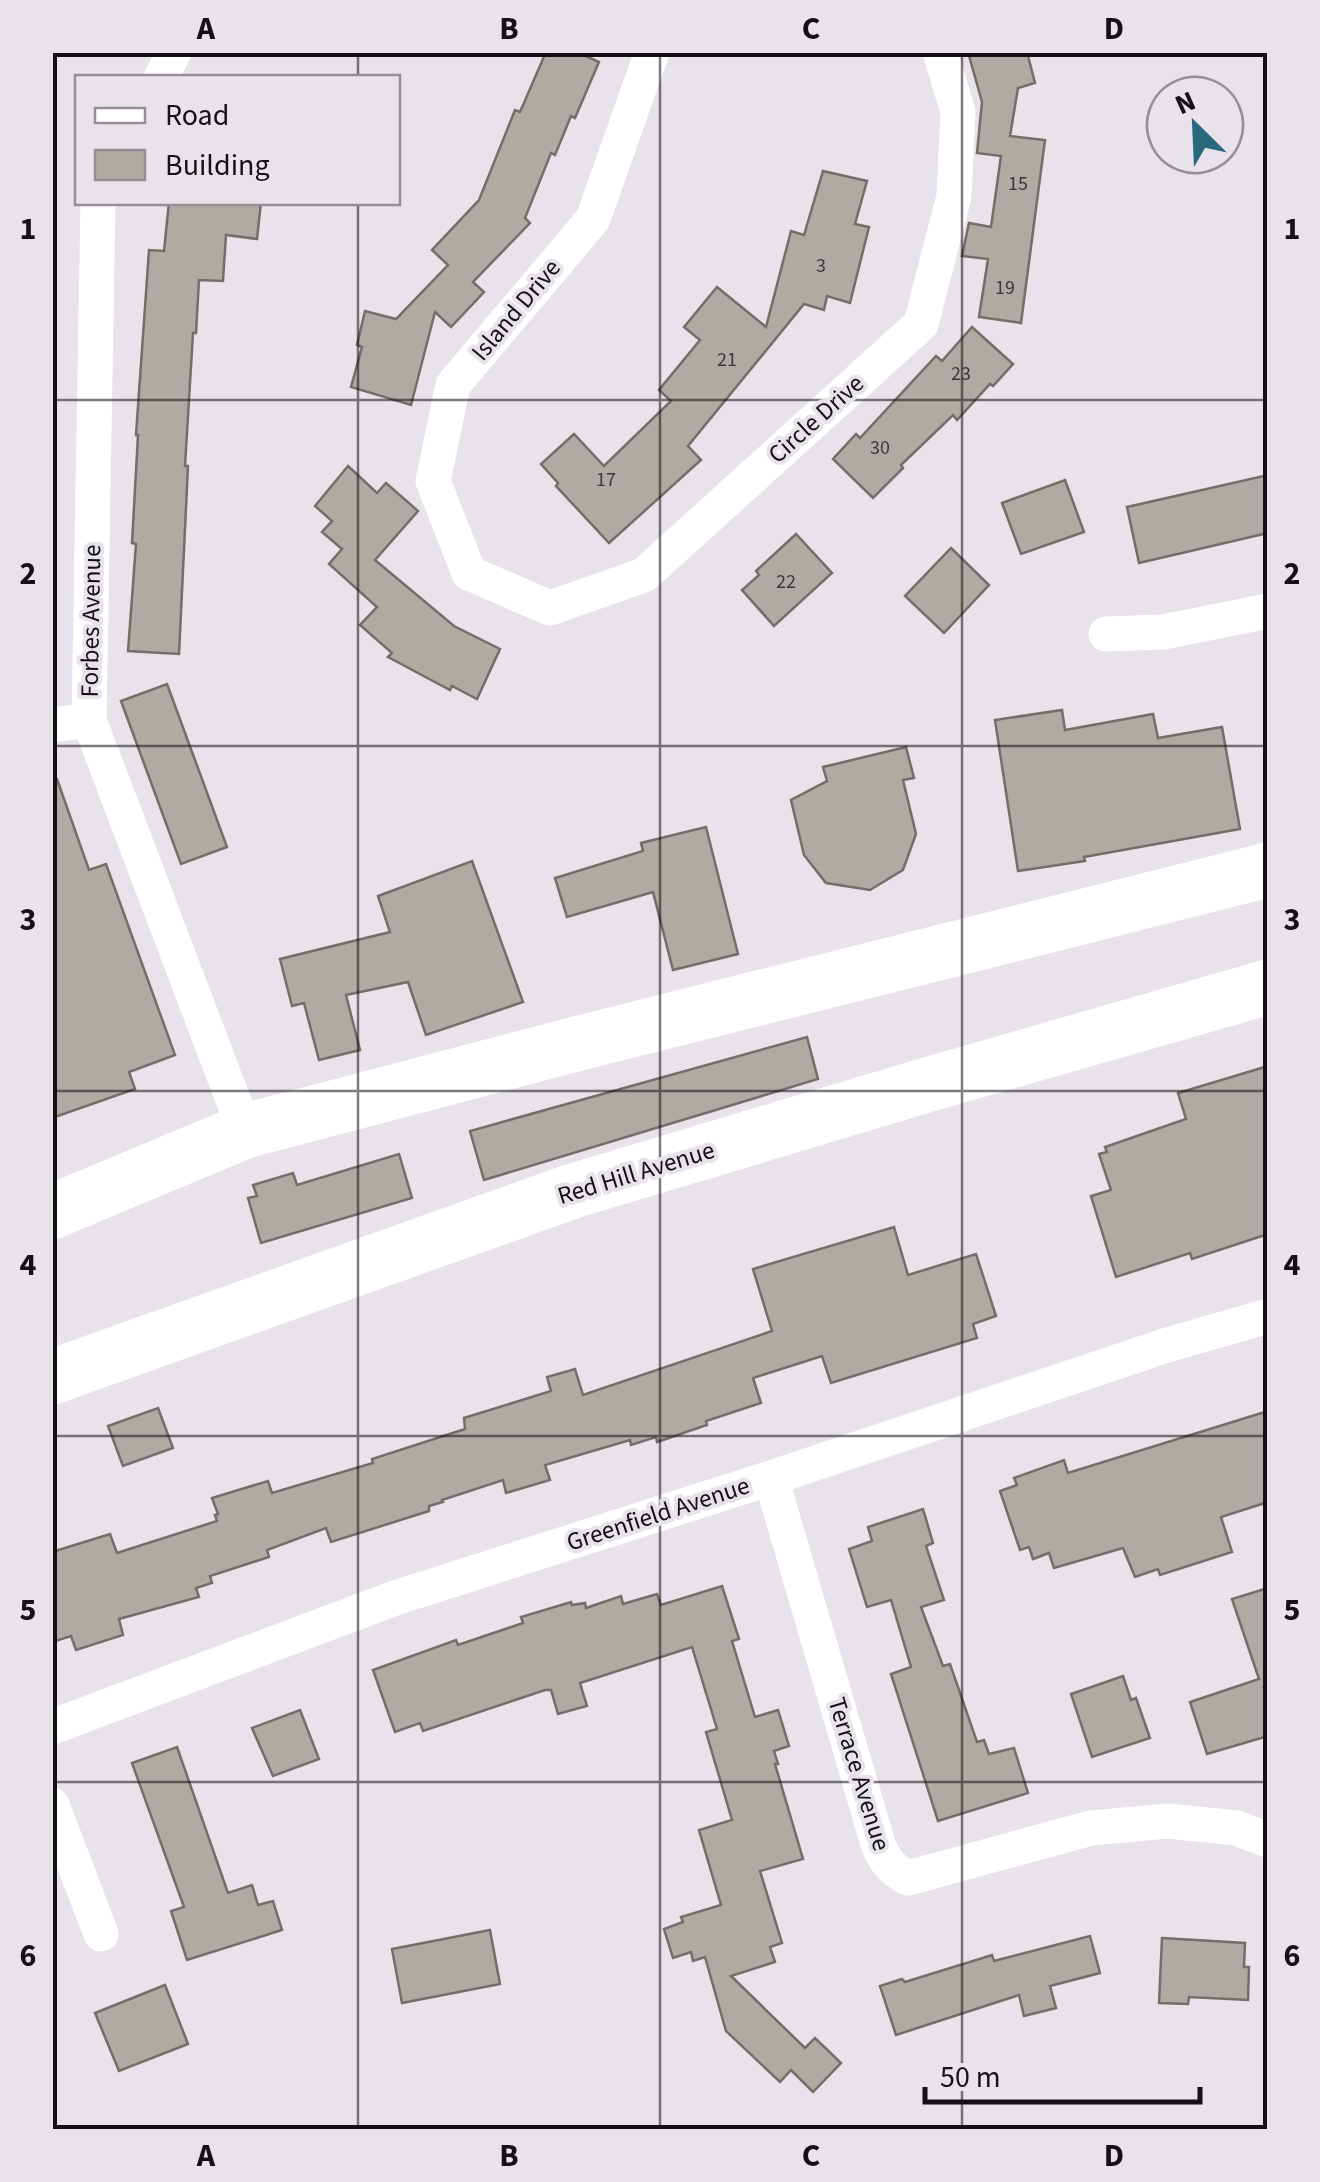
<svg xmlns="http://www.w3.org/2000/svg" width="1320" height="2182" font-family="'Source Sans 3',sans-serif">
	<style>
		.building { fill: #afaaa3; stroke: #736e68; stroke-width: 2.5 }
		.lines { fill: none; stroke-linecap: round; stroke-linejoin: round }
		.minor { stroke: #fff; stroke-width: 35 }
		.primary { stroke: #fff; stroke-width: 55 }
		.grid { fill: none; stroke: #131114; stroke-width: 2.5; stroke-opacity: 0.55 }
		.labels { text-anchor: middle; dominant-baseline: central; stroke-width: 8; stroke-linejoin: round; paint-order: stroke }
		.number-label { font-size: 20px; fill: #3a3738 }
		.street-label { font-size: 25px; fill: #131114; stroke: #e8e3ea }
		.neatline { fill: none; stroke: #131114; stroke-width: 4 }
		.grid-label { font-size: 32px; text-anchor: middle; font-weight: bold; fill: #131114 }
	</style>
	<rect width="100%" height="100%" fill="#e8e3ea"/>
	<g class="building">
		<path d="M546,52H577L599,62L575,118L571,116L555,155L551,153L525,218L530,223L473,282L484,292L451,327L435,312L411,405L351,387L362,347L357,345L365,311L396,319L448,265L432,250L479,200L515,110L520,112Z"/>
		<path d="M968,52H1027L1035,83L1018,88L1010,136L1045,140L1021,323L979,317L988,259L962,256L969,223L991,227L1001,156L977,153L982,102Z"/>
		<path d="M823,171L867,181L855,224L869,227L850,303L827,296L824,310L804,304L688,446L701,460L609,543L556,486L558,483L541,464L574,434L604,466L671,401L659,390L700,340L684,327L717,287L766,327L791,231L804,235Z"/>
		<path d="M169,202H261L257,239L226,235L223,281L199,280L196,333H193L185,466H188L179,654L128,651L136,544L132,543L138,435H136L149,250L164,251Z"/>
		<path d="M972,327L1013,364L993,386L990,384L957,420L953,415L901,465L903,468L873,498L833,459L856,434L860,438L936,356L942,361Z"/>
		<path d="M348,466L377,493L386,483L418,511L375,560L454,626L500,649L477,699L452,686L450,690L388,657L392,653L360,625L377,607L329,564L342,549L322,532L332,521L315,506Z"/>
		<path d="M1268,475V533L1139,563L1127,507Z"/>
		<path d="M1065,480L1084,532L1021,554L1002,503Z"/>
		<path d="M796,534L832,573L774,626L742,590L759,575L756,571Z"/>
		<path d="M951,548L989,585L944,633L905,596Z"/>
		<path d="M167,684L227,847L181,864L121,701Z"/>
		<path d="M1062,710L1065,730L1153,714L1158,738L1222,727L1240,829L1084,857L1085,861L1018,871L995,720Z"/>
		<path d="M906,747L914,778L903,780L916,834L903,870L870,890L826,883L804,855L791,800L827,781L823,767Z"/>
		<path d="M52,779H57L89,870L106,864L175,1055L129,1072L135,1089L52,1118Z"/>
		<path d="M706,827L738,954L673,970L653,892L567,917L555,878L643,851L641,843Z"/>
		<path d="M472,861L523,1002L426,1035L408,982L346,995L360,1050L319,1060L304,1003L292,1006L280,959L390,932L378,896Z"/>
		<path d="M807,1037L818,1079L484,1180L470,1131Z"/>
		<path d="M1268,1066V1234L1192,1259L1190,1253L1116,1277L1091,1196L1111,1190L1099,1154L1107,1152L1105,1147L1186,1119L1178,1093Z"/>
		<path d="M399,1154L412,1198L261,1243L248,1198L257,1196L253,1185L293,1173L297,1185Z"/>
		<path d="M894,1227L908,1275L976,1254L996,1316L973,1324L977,1338L831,1383L822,1356L753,1378L761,1403L706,1421L707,1425L657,1442L656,1437L631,1445L630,1440L545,1465L550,1480L506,1493L503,1480L442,1500L443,1502L429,1506V1511L331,1542L326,1528L267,1550L269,1557L210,1576L212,1583L196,1588L199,1597L119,1619L123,1635L76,1650L71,1636L52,1642V1552L110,1534L117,1553L217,1521L215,1515L218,1514L212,1498L268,1481L272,1493L373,1463L372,1459L465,1429L464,1418L551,1391L547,1377L575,1369L583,1395L772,1331L753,1269Z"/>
		<path d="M158,1408L173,1448L123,1466L108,1426Z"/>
		<path d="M1268,1411V1502L1221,1517L1232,1552L1160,1575L1158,1569L1135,1577L1123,1548L1054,1568L1049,1553L1033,1559L1029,1547L1020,1550L1000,1491L1017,1485L1014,1478L1064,1460L1068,1473Z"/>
		<path d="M923,1509L933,1543L926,1546L944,1600L921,1607L943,1666L950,1664L977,1742L984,1740L989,1754L1014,1748L1028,1793L938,1821L891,1674L911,1667L891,1600L867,1607L849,1549L872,1541L868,1527Z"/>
		<path d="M722,1586L739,1639L732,1641L755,1717L778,1710L789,1746L774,1751L778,1764H775L803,1859L760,1871L782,1943L770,1947L775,1962L731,1976L805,2048L815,2038L841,2063L813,2092L791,2070L780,2082L726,2031L705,1957L693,1961L691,1952L673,1958L664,1929L683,1922L681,1917L721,1905L699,1830L732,1820L706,1732L717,1729L692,1647L580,1683L587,1706L558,1714L551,1690H545L423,1731L420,1723L395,1732L373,1670L456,1640L458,1645L523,1623L521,1617L571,1602L572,1605L585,1603L586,1608L621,1596L623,1604L657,1594L661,1605Z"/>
		<path d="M1268,1588V1687L1264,1688L1268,1699V1736L1207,1754L1190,1702L1259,1679L1232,1599Z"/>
		<path d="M1123,1676L1131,1700L1136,1698L1150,1738L1092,1757L1071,1694Z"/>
		<path d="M300,1710L319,1759L273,1776L252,1728Z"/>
		<path d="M177,1747L228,1893L252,1885L258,1905L273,1901L282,1930L187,1960L171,1911L184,1907L132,1763Z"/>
		<path d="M490,1930L500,1984L402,2003L392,1949Z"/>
		<path d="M1090,1936L1100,1973L1050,1986L1056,2008L1024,2016L1019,1995L896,2035L880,1986L902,1979L905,1982L992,1955L994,1961Z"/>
		<path d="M1162,1938L1245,1943L1244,1967H1249L1248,2000L1189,1997L1188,2004L1159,2003Z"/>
		<path d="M165,1985L188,2044L119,2071L95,2013Z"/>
	</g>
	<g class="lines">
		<g class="minor">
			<path d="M652,52L593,219L453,385L433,481L469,573L550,608L644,575L921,324L954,196L958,112L940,52"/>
			<path d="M161,78L174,52"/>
			<path d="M98,202L89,720L245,1131"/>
			<path d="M1106,634L1163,632L1268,611"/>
			<path d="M52,725L89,720"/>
			<path d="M771,1478L878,1844C885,1861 892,1870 908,1878L1091,1828L1168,1821L1236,1828L1268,1840"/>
			<path d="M52,1727L395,1598L771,1478L1167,1345L1268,1316"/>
			<path d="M52,1805L101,1934"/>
		</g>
		<g class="primary">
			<path d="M52,1212L245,1131L576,1044L1268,870"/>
			<path d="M52,1377L573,1191L930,1084L1268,987"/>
		</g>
	</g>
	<path class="grid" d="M358,52V78M660,52V2130M962,52V2130M358,202V2130M52,400H1268M52,746H1268M52,1091H1268M52,1436H1268M52,1782H1268"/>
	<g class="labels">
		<g class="number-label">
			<text x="1018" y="184">15</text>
			<text x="821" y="266">3</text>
			<text x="1005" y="288">19</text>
			<text x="727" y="360">21</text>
			<text x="961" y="374">23</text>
			<text x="880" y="448">30</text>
			<text x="606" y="480">17</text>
			<text x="786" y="582">22</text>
		</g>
		<g class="street-label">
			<text transform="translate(516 310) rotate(-50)">Island Drive</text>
			<text transform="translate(816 419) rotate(-42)">Circle Drive</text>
			<text transform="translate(91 621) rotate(-89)">Forbes Avenue</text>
			<text transform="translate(636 1173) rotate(-17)">Red Hill Avenue</text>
			<text transform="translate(658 1514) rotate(-18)">Greenfield Avenue</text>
			<text transform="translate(859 1774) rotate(73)">Terrace Avenue</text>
		</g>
	</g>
	<rect width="1320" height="2182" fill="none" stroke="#e8e3ea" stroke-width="110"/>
	<rect x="75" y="75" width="325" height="130" fill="#e8e3ea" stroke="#938f94" stroke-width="2.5"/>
	<rect x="95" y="108" width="50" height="15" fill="#ffffff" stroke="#938f94" stroke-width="2.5"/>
	<text x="165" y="125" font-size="30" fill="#131114">Road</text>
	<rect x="95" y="150" width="50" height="30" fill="#afaaa3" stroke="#938f94" stroke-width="2.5"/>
	<text x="165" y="175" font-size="30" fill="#131114">Building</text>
	<g transform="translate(1195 125) rotate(336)"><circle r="48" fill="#e8e3ea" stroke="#938f94" stroke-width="2.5"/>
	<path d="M0-8L18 38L0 25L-18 38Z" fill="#29697d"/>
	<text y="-15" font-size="28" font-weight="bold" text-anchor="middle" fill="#131114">N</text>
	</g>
	<path d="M925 2087v15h275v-15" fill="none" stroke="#131114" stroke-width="5"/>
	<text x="940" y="2087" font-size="30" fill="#131114" stroke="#e8e3ea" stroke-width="8" paint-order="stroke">50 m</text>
	<rect x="55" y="55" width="1210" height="2072" class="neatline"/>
	<g class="grid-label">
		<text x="206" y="39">A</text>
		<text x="509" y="39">B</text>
		<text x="811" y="39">C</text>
		<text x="1114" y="39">D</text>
		<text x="28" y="239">1</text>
		<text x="1292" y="239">1</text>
		<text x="28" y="584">2</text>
		<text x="1292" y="584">2</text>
		<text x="28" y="930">3</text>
		<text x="1292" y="930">3</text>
		<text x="28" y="1275">4</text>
		<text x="1292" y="1275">4</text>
		<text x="28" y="1620">5</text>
		<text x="1292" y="1620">5</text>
		<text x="28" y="1966">6</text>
		<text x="1292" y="1966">6</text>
		<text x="206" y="2166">A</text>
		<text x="509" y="2166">B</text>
		<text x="811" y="2166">C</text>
		<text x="1114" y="2166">D</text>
	</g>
</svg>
